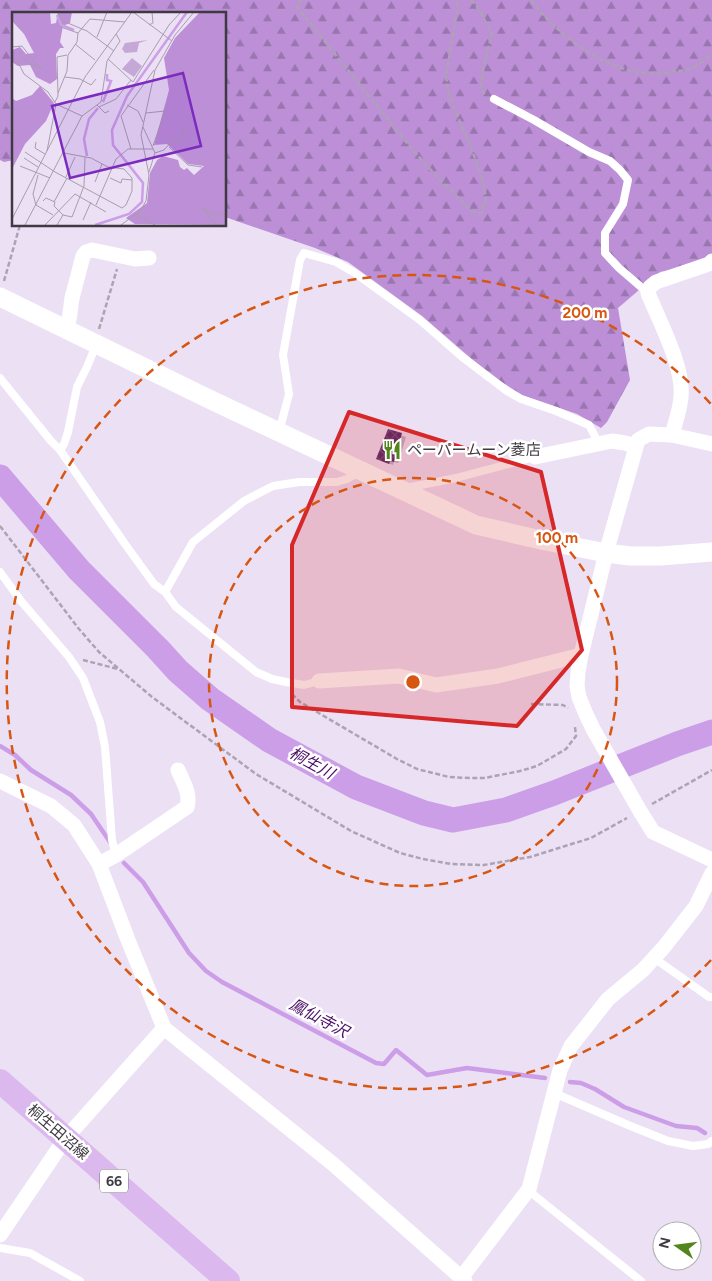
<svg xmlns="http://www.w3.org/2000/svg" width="712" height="1281" font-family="Figtree,'Noto Sans JP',sans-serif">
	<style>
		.forest { fill: url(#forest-firs) }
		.shadow { fill: #0003 }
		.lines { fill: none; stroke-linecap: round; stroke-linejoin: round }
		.stream { stroke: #cc9ee8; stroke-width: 4.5 }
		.river { stroke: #cc9ee8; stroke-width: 25 }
		.building { fill: url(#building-cross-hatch) }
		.path { stroke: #aca3b3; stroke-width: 2.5; stroke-dasharray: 5 2.5; stroke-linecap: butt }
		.service { stroke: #fff; stroke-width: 8 }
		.minor { stroke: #fff; stroke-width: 15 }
		.tertiary { stroke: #fff; stroke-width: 19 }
		.primary { stroke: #dbb9ee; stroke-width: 24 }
		.marked { fill: #d62828; fill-opacity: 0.2; stroke: #d62828; stroke-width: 4; stroke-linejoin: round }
		.ring { fill: none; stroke: #d75611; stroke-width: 2.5; stroke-dasharray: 9 6 }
		.labels { text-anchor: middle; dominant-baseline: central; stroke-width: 5; stroke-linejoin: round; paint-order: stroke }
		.shield { fill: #fff; stroke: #79757b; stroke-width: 1 }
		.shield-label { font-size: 14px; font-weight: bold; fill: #3f3a42 }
		.poi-label { font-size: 15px; fill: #3f3a42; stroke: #fff; text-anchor: start }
		.street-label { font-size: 15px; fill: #3f3a42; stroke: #fff }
		.water-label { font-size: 16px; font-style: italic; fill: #4c0f67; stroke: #fff }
		.inset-river { fill: none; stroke: #cc9ee8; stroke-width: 2.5 }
		.inset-road { fill: none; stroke: #a79ead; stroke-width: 1 }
		.view { fill: #7b2cbf; fill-opacity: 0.15; stroke: #7b2cbf; stroke-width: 2.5 }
		.inset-edge { fill: none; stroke: #3f3a42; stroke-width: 2.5 }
		.centre { fill: #d75611; stroke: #fff; stroke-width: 2.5 }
		.ring-label { font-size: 15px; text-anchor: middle; font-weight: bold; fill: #d75611; stroke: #fff; stroke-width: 5; stroke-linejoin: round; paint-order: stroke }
	</style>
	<defs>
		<pattern id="forest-firs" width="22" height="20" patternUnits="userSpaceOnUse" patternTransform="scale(1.25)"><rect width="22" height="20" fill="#bc8fd7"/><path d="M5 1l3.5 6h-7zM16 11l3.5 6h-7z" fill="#9a76b0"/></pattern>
		<pattern id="building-cross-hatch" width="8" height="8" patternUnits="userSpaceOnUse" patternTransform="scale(1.25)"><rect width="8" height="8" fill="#53296a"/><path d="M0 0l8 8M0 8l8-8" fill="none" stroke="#6a487c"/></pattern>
	</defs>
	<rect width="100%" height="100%" fill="#ece0f5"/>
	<path class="forest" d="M0,0H712V261L660,272L618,308L630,380L607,422L601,428L577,414L522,395L489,374L422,316L348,262L315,248L225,217V14H14V160L4,162L0,160Z"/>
	<path class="shadow" d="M389,431L406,437L398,463L394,462L393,465L381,461Z"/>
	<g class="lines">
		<g class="stream">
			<path d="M0,746L15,755L31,770L71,795L91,814L110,842"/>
			<path d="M124,863L143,882L189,953L206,971L222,982L376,1063L384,1064L396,1050L427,1075L467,1068L545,1078"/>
			<path d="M570,1082L581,1083L595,1089L624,1107L676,1126L697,1128L705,1133"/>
		</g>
		<path class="river" d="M0,477L79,570L158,649L178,671L210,699L269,740L356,787L424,813L453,820L506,810L554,793L677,744L712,732"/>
	</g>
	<path class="building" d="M388,429L402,433L394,462L390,461L389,464L376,459Z"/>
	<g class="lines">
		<g class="path">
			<path d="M302,0L299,1L297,7L411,148L440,180L473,212L481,213L486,198L482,178L472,150L449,96L446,76L456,16L458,0"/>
			<path d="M471,0L476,5L492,33L483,70L481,86L485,96"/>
			<path d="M531,0C555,32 597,64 636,72C648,75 663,74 675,71C679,71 685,70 690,69C698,66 705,59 712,54"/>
			<path d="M4,281L20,225"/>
			<path d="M99,329L117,269"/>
			<path d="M0,526L79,629L99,652L152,697L256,774L351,831L400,853L423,859L451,864L484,865L530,857L591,838L627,818"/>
			<path d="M83,660L118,669"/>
			<path d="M292,694L300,702L397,759L417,769L449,777L470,778H485L520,771L537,766L566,749L576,736L575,727"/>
			<path d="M531,704L563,705L568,708"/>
			<path d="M652,804L712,770"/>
		</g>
		<g class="service">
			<path d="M494,99L534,120L589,152L610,161L620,170L628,180L623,204L605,233V253L619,268L648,293"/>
			<path d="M0,378L51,441L60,450L125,544L154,584L165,592L176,607L256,672L272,679L286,682L304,685L319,681"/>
			<path d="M279,432L289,394L283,355L300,260L304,253L336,262L355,273L420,320L461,356L507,391L521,399L556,411L589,425L599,444"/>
			<path d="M60,450L64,444L68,432L77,387L87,367L96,345"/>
			<path d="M406,488L456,478L535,457"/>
			<path d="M0,572L21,601L69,657L83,678L100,722L105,747L112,840L116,855"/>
			<path d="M165,592L193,542L244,501L273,486L299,482H337L347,479L360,471"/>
			<path d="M654,958L709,997H712"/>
			<path d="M554,1093L628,1125L668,1141L693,1146L708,1144L712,1141"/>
			<path d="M529,1189L534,1195L641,1281"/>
			<path d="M0,1248L30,1253L80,1281"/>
		</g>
		<g class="minor">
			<path d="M65,329L69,320L72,298L83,256L86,252L92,250L135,259L149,258"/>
			<path d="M672,435C675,423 680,410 681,397C684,366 659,321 648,293L650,287L656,282L709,264L712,261"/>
			<path d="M712,444L672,435L649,434L638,440L606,553L581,655L578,672L577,686L579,697L585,712L593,729L640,811L653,832L712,860"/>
			<path d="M535,457L612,441L625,443L635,446"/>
			<path d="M319,681L399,676L436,685L498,676L581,655"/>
			<path d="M0,781L51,806L74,825L99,864L128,940L164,1028L333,1164L465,1281"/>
			<path d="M99,864L116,855L187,807C191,794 183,782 178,770"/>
			<path d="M0,1235L65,1139L164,1028"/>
			<path d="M461,1278L529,1189L560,1070L571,1046L608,999L643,970L664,947L696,906L712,873"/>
		</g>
		<path class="tertiary" d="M0,297L209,399L476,525L541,540L606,553L630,556H660L712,552"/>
		<path class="primary" d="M0,1081L228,1281"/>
	</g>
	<path class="marked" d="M349,412L541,472L582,650L517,726L292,707V545Z"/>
	<g class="ring">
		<circle cx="413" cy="682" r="204"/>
		<path d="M711 960A407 407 0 1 1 711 404"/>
	</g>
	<defs>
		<g id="restaurant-bare" transform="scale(1.5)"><path d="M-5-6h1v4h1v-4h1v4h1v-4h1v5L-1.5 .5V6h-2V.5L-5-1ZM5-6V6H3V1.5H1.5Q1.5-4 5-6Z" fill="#52851b" stroke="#fff" stroke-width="2.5" paint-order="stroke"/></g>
	</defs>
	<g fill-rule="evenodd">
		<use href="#restaurant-bare" x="392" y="450"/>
	</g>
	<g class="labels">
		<rect class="shield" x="100" y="1169.5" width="28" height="23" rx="4"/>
		<g class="shield-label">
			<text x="114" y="1181">66</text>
		</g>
		<g class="poi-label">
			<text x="407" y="450">ペーパームーン菱店</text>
		</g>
		<g class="street-label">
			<text transform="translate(58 1132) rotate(41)">桐生田沼線</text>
		</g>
		<g class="water-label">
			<text transform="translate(312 763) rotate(29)">桐生川</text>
			<text transform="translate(319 1018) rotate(28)">鳳仙寺沢</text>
		</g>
	</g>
	<g transform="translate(12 12)">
		<rect width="214" height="214" fill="#ece0f5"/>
		<path d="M0,0H38L39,12L44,11L46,0H60L58,11L51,14L48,30L52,36H48L44,42L45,67L38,72L24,65L18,53L6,54L0,50V38L8,35L14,42L22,41L12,22L0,9ZM188,0H214V213L123,212L114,206L135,191L138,161L145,148L151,144L166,148L168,155L172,158L175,156L182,163L192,154L176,152L155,132L142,133L157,78L152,46L163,26ZM28,74L42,91L34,109L13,132L0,157V86L4,89L20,83Z" fill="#bc8fd7"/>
		<path d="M136,28L127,31L125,40L113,41L110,37L113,31ZM120,46L130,54L122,65L110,57Z" fill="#c5a8d6"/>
		<path class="inset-river" d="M45,3L49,13L62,18M91,90L99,69L95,68V62M75,144L72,127L77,107L86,96M83,213L117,202L130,190L131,171L101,133L100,118L115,84L175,0"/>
		<path class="inset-road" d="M45,0L51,9L75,19L102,39M121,0L160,29M137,13L141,11L140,0M46,14L66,21M85,25L95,0M63,32L83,48M0,35L10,34L24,52L30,56H25L10,46L6,50L12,62L36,80L44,92L70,104M96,47L121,70L157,13L169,0M53,65L68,67L79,73L84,67M46,81L55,59L56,43L65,30L66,21L78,7L113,10M43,90L46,84L45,45L55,43M85,93L93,101L97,99M115,93L126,99L131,110M87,95L104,87L119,68M134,101L153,99L141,134M131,115L143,141L137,160M24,130L23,136L33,142M157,135L176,153L190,155M119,137L109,104L142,58M35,139L44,92M13,140L43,160L110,196L114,193L120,179V166L112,157L96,155L79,146L52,141M143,141L152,138L160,129L168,130L173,114M12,146L26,155M8,154L38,166M26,163L21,182L24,193L41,203M54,165L63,145M98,166L109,171L110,167L120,168M83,170L90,152M31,189L34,186L43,190L42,194L51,203M42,190L55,166M84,193L104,147L116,137H141M124,202L143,213M0,207L73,65L120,0M71,208L79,190M13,213L70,104L89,90L95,49L108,29L104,22M33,213L63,182L94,200M45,213L51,203L60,205L72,174L73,145M109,213L128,199L134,189L137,163L129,123L143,58L163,23L182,0M205,213L190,196L204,203L214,201"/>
		<path class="view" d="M171,61L189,134L58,166L40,94Z"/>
		<rect width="214" height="214" class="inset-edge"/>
	</g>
	<circle cx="413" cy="682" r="8" class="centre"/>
	<g class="ring-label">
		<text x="585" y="318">200 m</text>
		<text x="557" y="543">100 m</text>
	</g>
	<g transform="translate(677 1246) rotate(284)"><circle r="24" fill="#ffffff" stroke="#b2b0b3"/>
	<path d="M0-4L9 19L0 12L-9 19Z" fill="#52851b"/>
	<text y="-8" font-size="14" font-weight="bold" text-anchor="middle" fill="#3f3a42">N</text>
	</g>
</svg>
